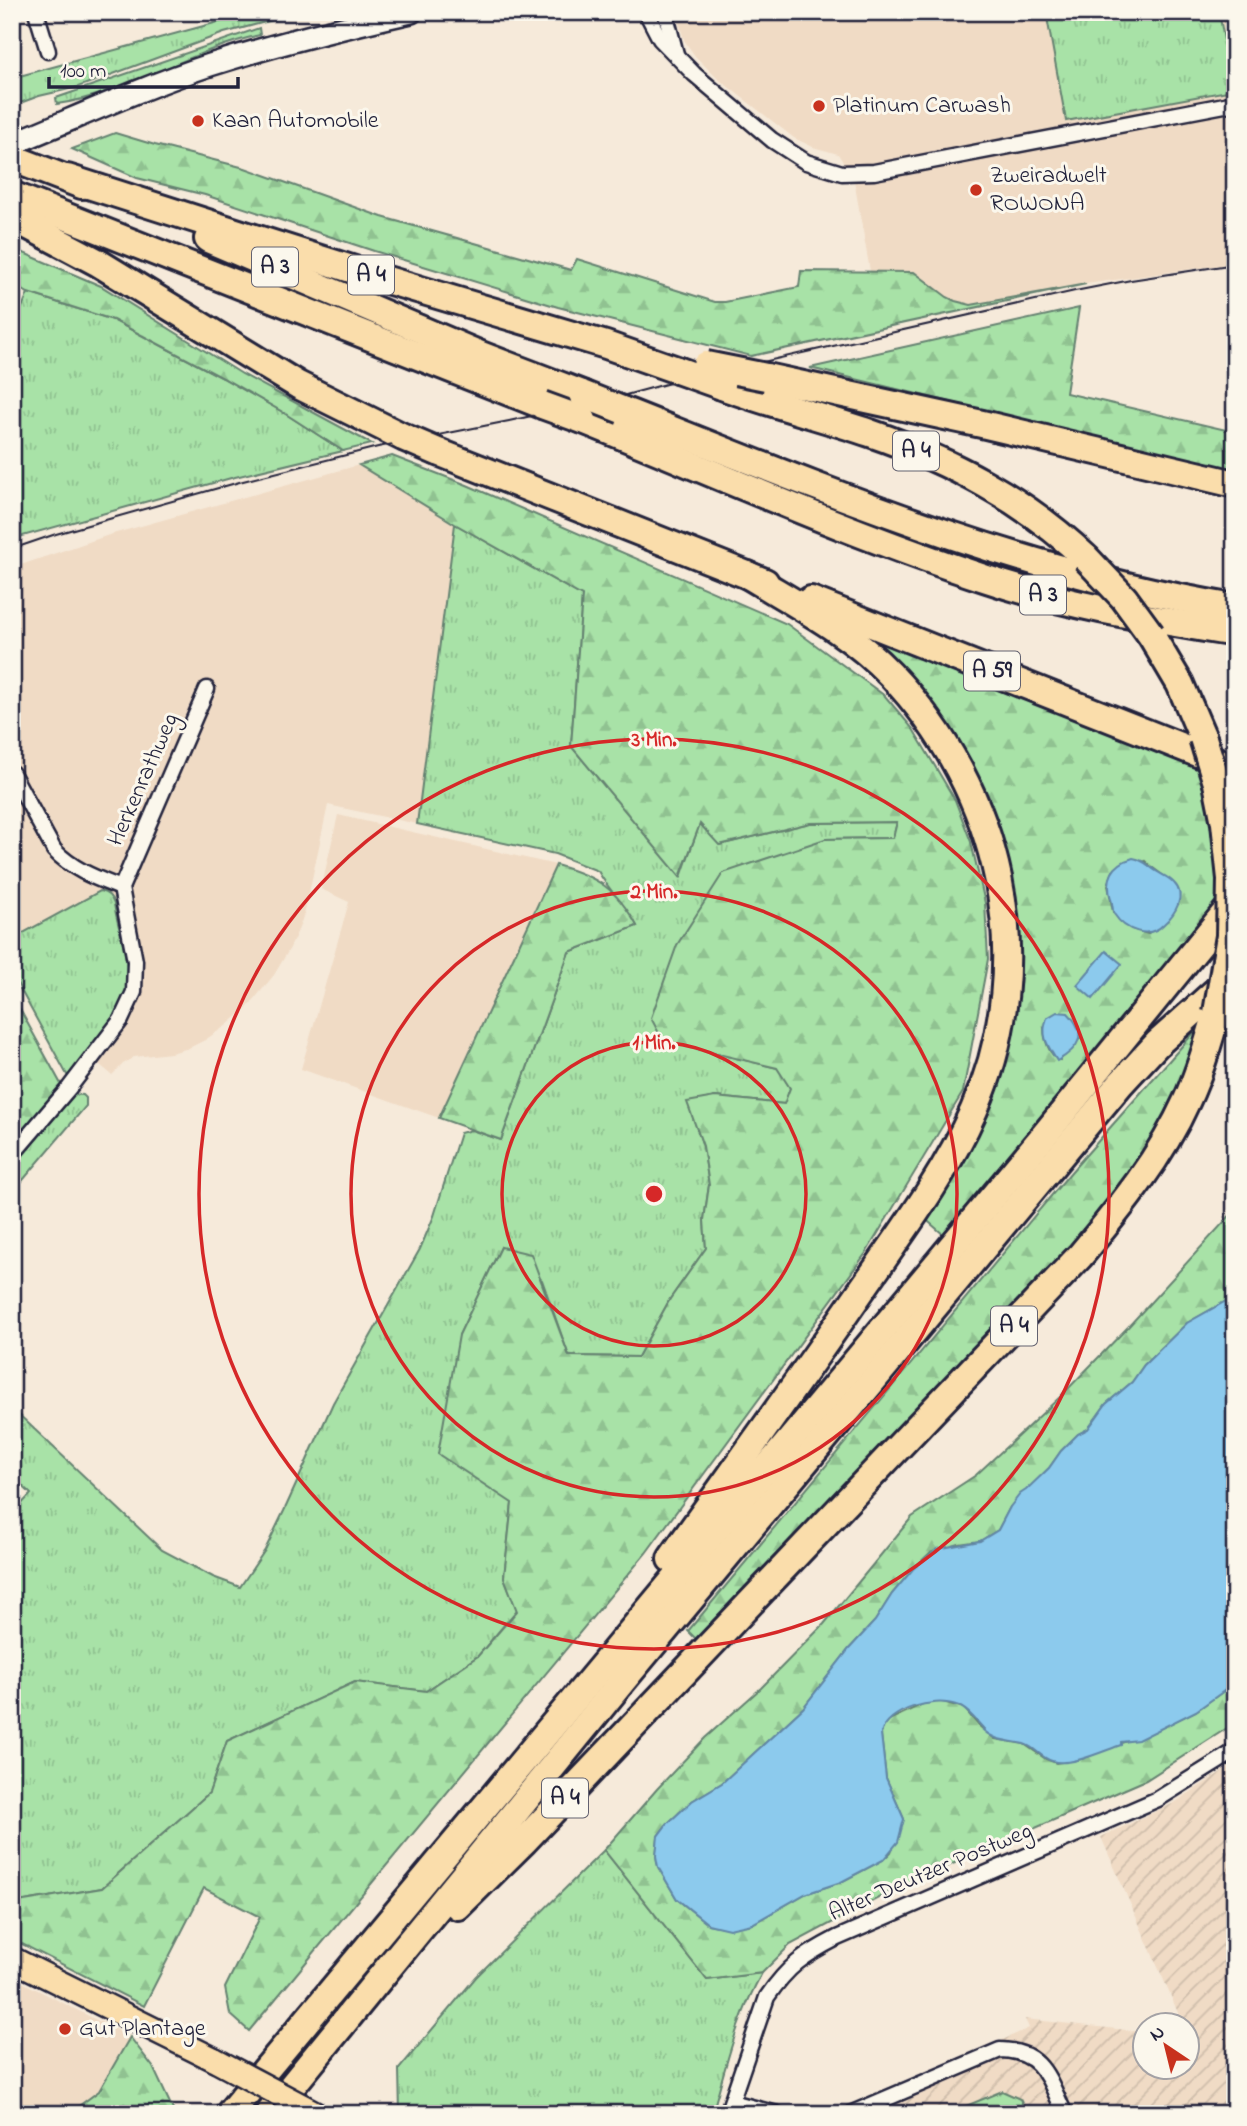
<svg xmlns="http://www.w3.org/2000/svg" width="1247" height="2126" font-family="'Indie Flower',sans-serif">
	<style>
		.built { fill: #f0dbc5 }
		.industrial { fill: url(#industrial-furrows) }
		.grass { fill: url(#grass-tufts); stroke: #658271; stroke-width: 2 }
		.forest { fill: url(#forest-firs); stroke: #658271; stroke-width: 2; fill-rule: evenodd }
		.water { fill: #8ccaed; stroke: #6287a6; stroke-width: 2 }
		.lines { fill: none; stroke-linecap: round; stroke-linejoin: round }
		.minor-casing { stroke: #22223b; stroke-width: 19 }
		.secondary-casing { stroke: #22223b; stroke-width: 26 }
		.primary-casing { stroke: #22223b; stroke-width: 28 }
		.motorway-casing { stroke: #22223b; stroke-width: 32 }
		.minor { stroke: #fbf7ec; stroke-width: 14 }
		.secondary { stroke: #fbf7ec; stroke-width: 21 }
		.primary { stroke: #faddab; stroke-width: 23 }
		.motorway { stroke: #faddab; stroke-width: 26 }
		.tram { stroke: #22223b; stroke-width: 2 }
		.primary-bridge-casing { stroke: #22223b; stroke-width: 28; stroke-linecap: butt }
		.motorway-bridge-casing { stroke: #22223b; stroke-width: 32; stroke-linecap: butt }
		.primary-bridge { stroke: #faddab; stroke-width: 23 }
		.motorway-bridge { stroke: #faddab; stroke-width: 26 }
		.ring { fill: none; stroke: #d62828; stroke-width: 3.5 }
		.poi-dot { fill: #c8321e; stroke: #fbf7ec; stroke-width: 2.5 }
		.labels { text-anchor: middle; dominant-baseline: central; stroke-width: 6; stroke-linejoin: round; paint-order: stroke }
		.shield { fill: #fbf7ec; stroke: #636270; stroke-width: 2 }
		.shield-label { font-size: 23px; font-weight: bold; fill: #22223b }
		.poi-label { font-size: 24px; fill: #22223b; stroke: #fbf7ec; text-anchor: start }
		.street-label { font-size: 24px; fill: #22223b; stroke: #fbf7ec }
		.centre { fill: #d62828; stroke: #fbf7ec; stroke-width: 3.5 }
		.ring-label { font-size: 21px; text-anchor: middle; font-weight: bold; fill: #d62828; stroke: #fbf7ec; stroke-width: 6; stroke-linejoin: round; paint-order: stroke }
	</style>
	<defs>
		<pattern id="industrial-furrows" width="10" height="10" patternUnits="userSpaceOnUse" patternTransform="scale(1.75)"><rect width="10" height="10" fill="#f0dbc5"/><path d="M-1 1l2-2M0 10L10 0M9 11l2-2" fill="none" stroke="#cebcaa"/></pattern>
		<pattern id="grass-tufts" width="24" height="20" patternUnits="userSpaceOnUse" patternTransform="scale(1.75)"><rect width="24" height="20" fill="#a8e2a7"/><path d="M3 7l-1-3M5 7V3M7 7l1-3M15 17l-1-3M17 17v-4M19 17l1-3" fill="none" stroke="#90c291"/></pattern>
		<pattern id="forest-firs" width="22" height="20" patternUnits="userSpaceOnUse" patternTransform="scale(1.75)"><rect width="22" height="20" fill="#a8e2a7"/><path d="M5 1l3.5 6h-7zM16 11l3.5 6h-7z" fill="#90c291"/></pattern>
	</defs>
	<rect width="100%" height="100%" fill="#f6eada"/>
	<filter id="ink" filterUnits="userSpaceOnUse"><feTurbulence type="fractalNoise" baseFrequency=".0143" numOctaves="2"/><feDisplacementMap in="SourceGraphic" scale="14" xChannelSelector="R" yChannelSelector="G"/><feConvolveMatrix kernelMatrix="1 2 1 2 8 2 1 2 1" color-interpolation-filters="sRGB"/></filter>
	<g filter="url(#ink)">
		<g class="built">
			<path d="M676,12H1046L1066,120L1233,90L1219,12H1235V263L1086,284L971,305L955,301L947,297L914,272L870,271L854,180L838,154L813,147L794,138L717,78L695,56L684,40Z"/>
			<path d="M359,465L455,524L417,824L328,805L305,911L299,928L290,948L274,975L248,1007L227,1025L205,1040L189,1048L171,1053L134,1057L123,1064L112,1075L99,1064L67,1076L12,975V568L109,535Z"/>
			<path d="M338,815L556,865L439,1118L301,1069L349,902L321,889Z"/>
			<path d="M12,1977L130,2037L99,2091L68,2114H12Z"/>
		</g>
		<path class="industrial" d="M1235,1763V2114H840L1029,2028L1025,2019L1145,2032L1146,2066H1188V2024H1183L1101,1837L1174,1803Z"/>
		<g class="grass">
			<path d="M255,12H303L224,33L78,87L39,96L12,106V78Z"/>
			<path d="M1046,12H1219L1233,90L1066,121Z"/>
			<path d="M259,28L260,35C190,50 128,94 57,104L56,98Z"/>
			<path d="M28,293L113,320L223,378L281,411L343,451L231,478L12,539V331Z"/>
			<path d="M455,524L582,596L571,746L681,877L700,823L720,845L810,823L897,822L893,838L825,839L663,1041L778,1068L790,1088L785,1104L715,1097L688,1103L703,1146L709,1185L704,1220L706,1248L670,1299L638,1357L569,1356L542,1280L501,1247L459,1335L512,1503L504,1577L517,1610L478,1656L426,1691L355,1682L227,1741L209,1793L102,1888L12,1903V1514L31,1494L12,1476V1408L162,1550L213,1577L240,1587L265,1550L284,1511L333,1403L420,1249L434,1216L460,1133L471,1130L501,1140L569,952L637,926C626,906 609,891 598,871L555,854L417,824Z"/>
			<path d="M100,891C108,893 111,896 114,904C118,928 128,955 128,980C129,1010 91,1050 74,1074L67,1075L12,974V939Z"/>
			<path d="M71,1094L83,1095L86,1098V1106L12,1193V1161Z"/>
			<path d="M604,1850L707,1980L762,1973C737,2017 726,2066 712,2114H400L399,2069L476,1977Z"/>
			<path d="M1002,2091L1020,2099L1027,2114H947Z"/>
		</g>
		<g class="forest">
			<path d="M115,133L155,145L245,168L382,217L571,270L577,259L715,302H725L799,287L801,271L914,272L947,297L955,301L971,305L1086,284L751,356L558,307L374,251L205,195L137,178L72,149Z"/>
			<path d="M12,248L101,286L242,374L372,444L343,451L281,411L223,378L113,320L28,293L12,284Z"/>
			<path d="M1079,308L1066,393L1235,432V471L810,368Z"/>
			<path d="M392,456L467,485L787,624L885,696L913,729L955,800L971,842L985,903L988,959L963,1092L866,1253L646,1553L249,2031L230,2014L225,1988L260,1917L204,1888L144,2006L12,1939V1903L102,1888L209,1793L227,1741L355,1682L426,1691L478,1656L517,1611L504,1577L512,1503L438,1454L459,1335L501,1247L531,1254L569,1356L638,1357L670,1299L706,1248L704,1220L709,1185L703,1146L687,1102L715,1097L784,1104L790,1088L777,1068L663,1041L651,1018L677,945L723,873L825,839L893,838L897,822L810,823L719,845L700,824L680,877L571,746L582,596L455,524L359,465Z"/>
			<path d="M861,631L1200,767C1211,812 1216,857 1219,903L944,1235L923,1217L1018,954L1013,890L999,840ZM1145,861C1155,872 1170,877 1178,889L1148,934L1132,929L1113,912L1108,885L1113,871ZM1044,1028L1080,1038L1060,1060C1049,1056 1044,1039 1044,1028Z"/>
			<path d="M556,865C598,877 616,888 637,926L569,952L501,1140L439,1118Z"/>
			<path d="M12,995L62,1086L12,1145Z"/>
			<path d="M1212,1012L1188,1073L1146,1150L1083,1236L697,1640L688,1631L1071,1172Z"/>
			<path d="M1235,1210V1296L1187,1323L1144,1365L1132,1382L1106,1404L1088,1429L1078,1434L1061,1451L1049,1468L1010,1507L998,1530L980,1541L959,1544L930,1553L913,1569L892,1594L875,1621L849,1649L803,1708L722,1783L692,1801L667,1824L658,1836L656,1856L658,1867L677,1899L708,1924L729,1928L752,1924L805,1894L841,1882L883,1860L891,1852L904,1819L886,1778L881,1734L883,1727L889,1720L927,1702L939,1701L964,1708L978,1725L995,1739L1024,1744L1046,1759L1056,1763L1082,1759L1121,1743L1149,1734L1196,1711L1235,1683V1723L1146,1780L897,1888L790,1945L762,1973L707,1980L604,1850L657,1789L705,1738L761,1688L824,1624L912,1517L976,1475L1060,1397L1128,1327Z"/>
			<path d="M130,2037L153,2067L175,2114H68L99,2091Z"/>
		</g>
		<g class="water">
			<path d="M1133,858C1144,860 1147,865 1156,871C1162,875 1169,877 1174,883C1187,896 1175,914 1164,924C1149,940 1125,931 1114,914C1112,909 1113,904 1111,899C1105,879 1112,864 1133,858Z"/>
			<path d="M1106,951L1122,964L1093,999L1077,985Z"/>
			<path d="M1057,1012L1068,1013C1088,1034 1080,1048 1057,1061C1048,1046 1040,1036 1047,1018Z"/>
			<path d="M1235,1296V1683L1196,1711L1138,1740L1121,1742V1745C1103,1751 1070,1767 1052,1761C1041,1758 1035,1747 1024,1744C1008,1740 996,1742 983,1730L984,1729C977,1722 967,1708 956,1705C934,1697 887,1709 881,1734L886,1778L904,1819L898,1842L883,1860L841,1882L805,1894L752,1924L729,1929L708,1924L677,1899L658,1867L656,1856L658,1836L667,1824L692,1801L722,1783L803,1708L849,1649L875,1621L892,1594L913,1569L937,1549L980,1541L998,1530L1010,1507L1020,1494L1026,1490L1049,1468L1061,1451L1078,1434L1088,1429L1106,1404L1132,1382L1144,1365L1187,1323Z"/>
		</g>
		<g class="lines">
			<g class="minor-casing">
				<g id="minor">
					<path d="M36,12L48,51"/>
					<path d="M646,12L660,39L694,74L772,140L806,162L842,173L874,172L1235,103"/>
					<path d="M665,12L676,54"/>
					<path d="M12,773L54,850C73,870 96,878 121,888"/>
					<path d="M12,1155L69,1088L121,1020L134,992L135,961L121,888L207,689"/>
					<path d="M732,2102L777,2114"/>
					<path d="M727,2114L767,1997C788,1966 804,1955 837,1938L1158,1799L1235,1751"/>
					<path d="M850,2114L1000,2050C1044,2051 1048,2079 1065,2114"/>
				</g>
			</g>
			<g class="secondary-casing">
				<path id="secondary" d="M12,144C78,117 143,87 210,65C276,44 344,27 411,12"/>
			</g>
			<g class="primary-casing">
				<path id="primary" d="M12,1959L215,2060"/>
			</g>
			<g class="motorway-casing">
				<g id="motorway">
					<path d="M12,158L82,185"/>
					<path d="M67,178L370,275L606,345L677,370"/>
					<path d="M12,195L542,405"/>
					<path d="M12,217L97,262L298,385L403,437"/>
					<path d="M208,239L483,356L582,394"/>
					<path d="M766,377L982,424L1235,484"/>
					<path d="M722,386C771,404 822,417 870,433C951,461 1024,499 1086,558"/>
					<path d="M622,410C822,489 1021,573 1235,608"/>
					<path d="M583,420C717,474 849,534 987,579C1067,606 1151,619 1235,633"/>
					<path d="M438,452L765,582"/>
					<path d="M811,600L1235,768"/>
					<path d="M1151,635L1180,684L1203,738"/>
					<path d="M1217,783L1225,823L1231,879"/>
					<path d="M671,1559C732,1473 794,1388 854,1301C896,1240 944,1178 974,1110C1040,960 1001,790 890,674C850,632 797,605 748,575"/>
					<path d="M458,1906L524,1841L1080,1256C1120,1208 1161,1158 1187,1100C1200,1072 1208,1043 1217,1013"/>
					<path d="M229,2114L1047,1132L1235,901"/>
					<path d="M269,2114L624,1679L1120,1084L1157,1044L1233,976"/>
				</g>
			</g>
			<use href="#minor" class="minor"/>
			<use href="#secondary" class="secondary"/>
			<use href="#primary" class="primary"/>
			<use href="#motorway" class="motorway"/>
			<path class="tram" d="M12,549L56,534L243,481L378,447L509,421L622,396L666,384L1075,291L1131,280L1235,264"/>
			<g class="primary-bridge-casing">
				<path id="primary-bridge" d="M215,2060L317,2114"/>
			</g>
			<g class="motorway-bridge-casing">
				<g id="motorway-bridge">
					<path d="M706,365L766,377"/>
					<path d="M677,370L722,386"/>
					<path d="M582,394L622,410"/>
					<path d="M542,405L583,420"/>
					<path d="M403,437L438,452"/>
					<path d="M1086,558L1124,598L1151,635"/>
					<path d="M1203,738L1217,783"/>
					<path d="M1217,1013L1230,936L1231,879"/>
				</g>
			</g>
			<use href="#primary-bridge" class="primary-bridge"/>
			<use href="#motorway-bridge" class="motorway-bridge"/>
		</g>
	</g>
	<g class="ring">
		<circle cx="654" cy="1194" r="152"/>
		<circle cx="654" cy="1194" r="303"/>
		<circle cx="654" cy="1194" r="455"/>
	</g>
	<g class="poi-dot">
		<circle cx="819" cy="106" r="7"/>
		<circle cx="198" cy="121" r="7"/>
		<circle cx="976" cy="190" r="7"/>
		<circle cx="65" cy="2029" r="7"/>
	</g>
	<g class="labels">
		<g class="shield">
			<rect x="252" y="247.5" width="46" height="39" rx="5"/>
			<rect x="348" y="255.5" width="46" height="39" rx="5"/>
			<rect x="893" y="431.5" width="46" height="39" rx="5"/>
			<rect x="1020" y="575.5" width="46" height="39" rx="5"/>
			<rect x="964" y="651.5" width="56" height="39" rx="5"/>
			<rect x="991" y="1306.5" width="46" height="39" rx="5"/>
			<rect x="542" y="1778.5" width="46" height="39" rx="5"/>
		</g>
		<g class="shield-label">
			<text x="275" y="267">A 3</text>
			<text x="371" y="275">A 4</text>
			<text x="916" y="451">A 4</text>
			<text x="1043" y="595">A 3</text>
			<text x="992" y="671">A 59</text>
			<text x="1014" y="1326">A 4</text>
			<text x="565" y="1798">A 4</text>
		</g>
		<g class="poi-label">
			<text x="833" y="106">Platinum Carwash</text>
			<text x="212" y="121">Kaan Automobile</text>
			<text x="990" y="176">Zweiradwelt<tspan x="990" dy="28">ROWONA</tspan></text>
			<text x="79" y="2029">Gut Plantage</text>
		</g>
		<g class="street-label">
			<text transform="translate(144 780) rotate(-66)">Herkenrathweg</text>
			<text transform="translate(931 1873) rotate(-23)">Alter Deutzer Postweg</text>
		</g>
	</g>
	<circle cx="654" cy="1194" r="10" class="centre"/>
	<g class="ring-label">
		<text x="654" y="746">3 Min.</text>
		<text x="654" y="898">2 Min.</text>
		<text x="654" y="1049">1 Min.</text>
	</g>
	<rect width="1247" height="2126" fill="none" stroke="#fbf7ec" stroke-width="42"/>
	<rect x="21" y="21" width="1205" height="2084" fill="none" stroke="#22223b" stroke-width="2.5" filter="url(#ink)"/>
	<g transform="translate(1166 2046) rotate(325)"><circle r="33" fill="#fbf7ec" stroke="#a4a2a5" stroke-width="2"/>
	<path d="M0-5L12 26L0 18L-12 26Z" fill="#c8321e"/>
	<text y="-10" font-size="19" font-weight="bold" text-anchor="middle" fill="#22223b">N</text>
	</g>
	<path d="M49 77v10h189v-10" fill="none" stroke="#22223b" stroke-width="3.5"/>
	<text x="60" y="77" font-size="21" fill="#22223b" stroke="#fbf7ec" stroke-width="5" paint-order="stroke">100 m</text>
</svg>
